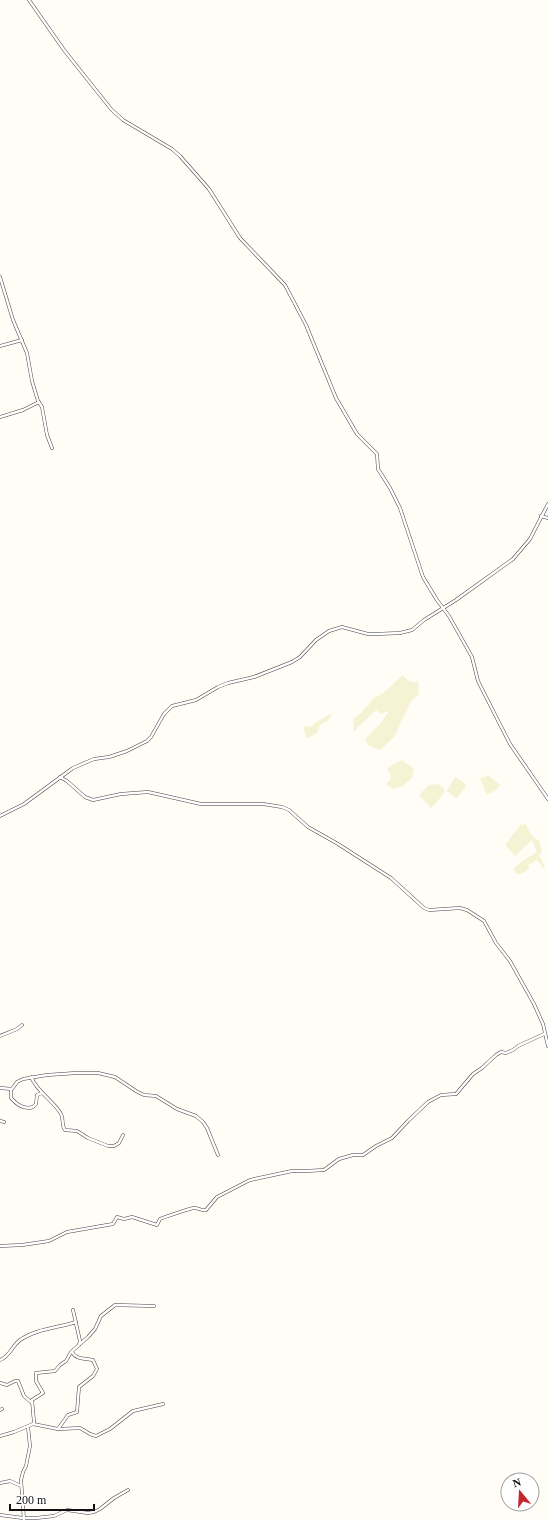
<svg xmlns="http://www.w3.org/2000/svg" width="548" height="1520" font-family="'Times New Roman',serif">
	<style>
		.farmland { fill: #f6f3d4 }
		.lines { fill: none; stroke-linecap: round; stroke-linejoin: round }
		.minor-casing { stroke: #444; stroke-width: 3.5 }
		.minor { stroke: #fff; stroke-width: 2.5 }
	</style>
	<rect width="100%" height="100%" fill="#fffdf5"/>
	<g class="farmland">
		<path d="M403,675L406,679L414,683L418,681L419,694L412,700L394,737L380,750L368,745L365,739L380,724L389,711L381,714L376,710L353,732L354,718L360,714L375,697L382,694Z"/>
		<path d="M330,714L332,715L327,721L320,725L317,733L307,739L303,727L307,726L311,727L315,723Z"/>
		<path d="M402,760L414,769L412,778L403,786L393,789L386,784L391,779L390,774L387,770L389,767Z"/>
		<path d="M488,775L500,785L496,790L487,795L480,779Z"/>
		<path d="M455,777L464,783L466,787L456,799L447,791L446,792Z"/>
		<path d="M438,784L445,790L441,797L431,808L419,795L429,785Z"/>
		<path d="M521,824L522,825L526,824L531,834L536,839L539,840L542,851L539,855L545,867L544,869L537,860L528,865L530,868L521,874H517L513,869L522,861L537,852L532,840L515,856L505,845Z"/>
	</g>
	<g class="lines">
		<g class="minor-casing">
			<g id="minor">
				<path d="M29,0L64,50L111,109L123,120L172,149L180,156L209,189L240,238L285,285L306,325L336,398L357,434L377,454L378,469L390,488L400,508L423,577L437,600L449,616L472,657L478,681L483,691L510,744L548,799"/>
				<path d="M0,277L13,320L27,353L32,381L38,401L42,407L47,435L52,448"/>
				<path d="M0,346L22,340"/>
				<path d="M0,417L23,410L39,402"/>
				<path d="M541,516L548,518"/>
				<path d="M60,777L67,781L85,797L93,800L121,794L148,792L201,804H263L282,807L289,810L308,827L338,844L391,878L424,908L429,910L460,908L467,910L484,921L496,943L510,961L534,1004L543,1024L548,1046"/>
				<path d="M0,816L24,804L73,768L94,759L109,757L127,751L147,741L151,737L164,714L172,706L196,700L218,687L228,683L254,677L292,662L300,657L316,640L329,631L342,627L368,634H376L400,633L412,630L424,620L456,600L513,559L530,539L548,504"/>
				<path d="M0,1036L17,1029L22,1025"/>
				<path d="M31,1077C38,1093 53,1100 61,1114C64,1119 61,1125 65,1130L77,1131L88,1138L108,1146H114L119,1143L123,1135"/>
				<path d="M0,1088L12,1089L17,1082L23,1079L47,1075L76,1073H98L115,1077L136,1091L144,1095L156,1096L177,1109L196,1116L203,1122L207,1128L218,1155"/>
				<path d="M11,1089V1098C17,1105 24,1110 33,1107L36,1104L37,1095L42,1093"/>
				<path d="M0,1121L4,1122"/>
				<path d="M0,1246L22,1245L49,1241L67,1232L113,1224L117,1217L124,1219L132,1217L157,1225L160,1219C162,1218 191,1208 194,1208C199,1208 201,1211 206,1210L217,1197L250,1180L292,1171H306L324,1170L339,1159L353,1155H363L376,1146L392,1138L408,1121L428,1102L441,1095L456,1094L473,1074L482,1068L496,1055L501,1052L506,1053L513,1050L518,1046L544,1034"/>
				<path d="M80,1344L88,1337L95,1329L101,1316L115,1305L154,1306"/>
				<path d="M0,1360C10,1356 12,1346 20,1340C36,1329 57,1328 76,1322"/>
				<path d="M0,1383L7,1385L15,1381H18L24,1396L32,1403"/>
				<path d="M0,1410L2,1409"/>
				<path d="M33,1424L58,1429L68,1415L77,1412L79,1387L93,1376L97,1369L93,1360C85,1358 76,1360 72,1352"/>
				<path d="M59,1429L80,1428L90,1434L96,1436L110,1429L133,1411L163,1404"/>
				<path d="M0,1436L14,1432L33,1424L34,1422L32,1400L43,1393L36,1381V1373L55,1371L60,1365L66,1361L71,1352L79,1345L80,1341L73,1310"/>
				<path d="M0,1483L10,1481L21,1486"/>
				<path d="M0,1515L23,1518H36L54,1516L67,1510L88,1513L94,1512L100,1509L114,1498L128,1490"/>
				<path d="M24,1520L21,1480L23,1472L26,1466L30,1446L28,1427"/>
			</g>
		</g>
		<use href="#minor" class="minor"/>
	</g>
	<g transform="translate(520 1492) rotate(342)"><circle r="19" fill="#ffffff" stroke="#a0a0a0"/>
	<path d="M0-3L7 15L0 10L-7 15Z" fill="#c4262e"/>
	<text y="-6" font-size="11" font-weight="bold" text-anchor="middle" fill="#111111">N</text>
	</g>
	<path d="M10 1504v6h84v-6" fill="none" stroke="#111111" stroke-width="2"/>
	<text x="16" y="1504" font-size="12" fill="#111111" stroke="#ffffff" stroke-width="3" paint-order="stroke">200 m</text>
</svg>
